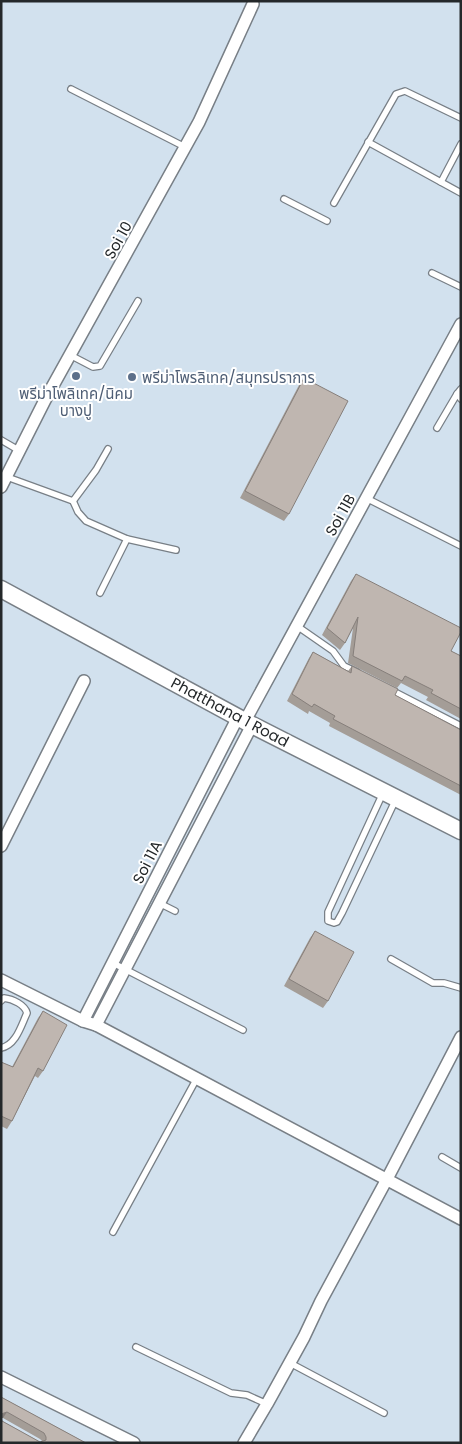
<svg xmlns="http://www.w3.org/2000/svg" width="462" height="1444" font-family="Poppins,'Noto Sans Thai',sans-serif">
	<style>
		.built { fill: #d2e1ee }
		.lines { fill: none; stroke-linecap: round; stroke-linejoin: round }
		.lane-casing { stroke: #787f86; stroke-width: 8 }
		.street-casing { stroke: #787f86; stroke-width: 14 }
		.secondary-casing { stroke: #787f86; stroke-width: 19 }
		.lane { stroke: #fff; stroke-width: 5.5 }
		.street { stroke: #fff; stroke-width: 11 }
		.secondary { stroke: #fff; stroke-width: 16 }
		.wall { fill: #a49d97 }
		.shaded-wall { fill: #867f7b }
		.building { fill: #bfb6b0; stroke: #867f7b }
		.service-dot { fill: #5c6f8a; stroke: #fff; stroke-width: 2 }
		.labels { text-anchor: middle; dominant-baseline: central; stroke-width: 4; stroke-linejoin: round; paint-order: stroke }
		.street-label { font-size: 15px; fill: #24282a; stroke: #fff }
		.service-label { font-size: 15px; fill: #4e5e75; stroke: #fff; text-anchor: start }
	</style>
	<rect width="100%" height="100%" fill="#e5edf4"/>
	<rect class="built" x="1" y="1" width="460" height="1442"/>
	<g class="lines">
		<g class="lane-casing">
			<g id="lane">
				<path d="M71,89L185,147"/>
				<path d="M368,142L461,193"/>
				<path d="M441,182L461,144"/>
				<path d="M284,199L327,221"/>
				<path d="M334,203L396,94L405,91L461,118"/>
				<path d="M432,273L461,287"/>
				<path d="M70,355L93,367L100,366L138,301"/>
				<path d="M461,389L457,394L461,399"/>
				<path d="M437,428L457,394"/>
				<path d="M1,440L20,451"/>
				<path d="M7,477L73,501L96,470L108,449"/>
				<path d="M366,498L461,546"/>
				<path d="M73,501L78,512L86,521L127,539L176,550"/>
				<path d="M100,593L127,539"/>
				<path d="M297,626L333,651L344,666L357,672"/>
				<path d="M389,689L461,726"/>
				<path d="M383,793L328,912V921L334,923L337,922L342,913L396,799"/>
				<path d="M159,903L175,911"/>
				<path d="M391,959L433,983H444L461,988"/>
				<path d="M113,963L243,1030"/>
				<path d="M1,1001L4,998C13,999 25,1005 27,1013C21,1026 16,1045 1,1048"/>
				<path d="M442,1157L461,1168"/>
				<path d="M113,1232L197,1078"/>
				<path d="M136,1347L231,1393L247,1395L267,1404"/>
				<path d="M290,1363L384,1413"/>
			</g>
		</g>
		<g class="street-casing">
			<g id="street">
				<path d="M1,487L45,400L199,122L253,4"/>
				<path d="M245,721L461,324"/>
				<path d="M1,846L84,681"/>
				<path d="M1,980L83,1021L96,1025L461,1219"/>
				<path d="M83,1021L238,717"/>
				<path d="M96,1025L252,725"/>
				<path d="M1,1377L134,1443"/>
				<path d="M244,1443L267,1404L304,1337L321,1301L387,1179L461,1037"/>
			</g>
		</g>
		<g class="secondary-casing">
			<path id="secondary" d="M1,589L252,725L461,831"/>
		</g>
		<use href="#lane" class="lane"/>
		<use href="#street" class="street"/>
		<use href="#secondary" class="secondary"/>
	</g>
	<g class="wall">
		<path d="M304,378L289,514L284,521L240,498L299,385Z"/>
		<path d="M356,574L451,651L461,656V719L426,700L428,697L401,683L397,688L348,663L353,628L345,643L340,650L322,635L351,581Z"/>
		<path d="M313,652L348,671L352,666L395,695L461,730V795L329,726L330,723L309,711L308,714L287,701L309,658Z"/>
		<path d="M315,931L328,1001L323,1008L284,986L310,938Z"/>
		<path d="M43,1011V1071L38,1078L35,1076L12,1121L7,1129L1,1126V1062L12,1067L38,1018Z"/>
		<path d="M1,1397L86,1443H1L2,1421L40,1442L42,1441L40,1439L3,1418Z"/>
	</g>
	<path class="shaded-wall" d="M7,1412L3,1418H1V1414Z"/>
	<g class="building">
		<path d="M304,378L348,401L289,514L245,491Z"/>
		<path d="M356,574L461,628V632L451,651L461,656V709L431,693L433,690L405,676L402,681L353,656L358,617L345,643L327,628Z"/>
		<path d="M313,652L351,673L352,666L398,689L395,695L461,730V786L333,719L335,716L314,704L312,707L292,694Z"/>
		<path d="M315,931L354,952L328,1001L289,979Z"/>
		<path d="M43,1011L67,1025L43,1071L38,1068L12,1121L1,1116V1062L13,1067Z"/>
		<path d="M1,1397L86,1443H1V1419L2,1421L40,1442L46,1440V1437L44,1433L7,1412L1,1414Z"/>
	</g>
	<g class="service-dot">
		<circle cx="76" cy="376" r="5"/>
		<circle cx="132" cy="377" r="5"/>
	</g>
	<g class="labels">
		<g class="street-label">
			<text transform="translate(118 240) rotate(-61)">Soi 10</text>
			<text transform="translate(340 515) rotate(-61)">Soi 11B</text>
			<text transform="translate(230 712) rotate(28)">Phatthana 1 Road</text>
			<text transform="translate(147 862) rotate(-63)">Soi 11A</text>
		</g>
		<g class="service-label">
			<text x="142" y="377">พรีม่าโพรลิเทค/สมุทรปราการ</text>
			<text x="76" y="393" text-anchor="middle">พรีม่าโพลิเทค/นิคม<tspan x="76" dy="17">บางปู</tspan></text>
		</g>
	</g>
	<rect width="462" height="1444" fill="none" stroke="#24282a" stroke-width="5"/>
</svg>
